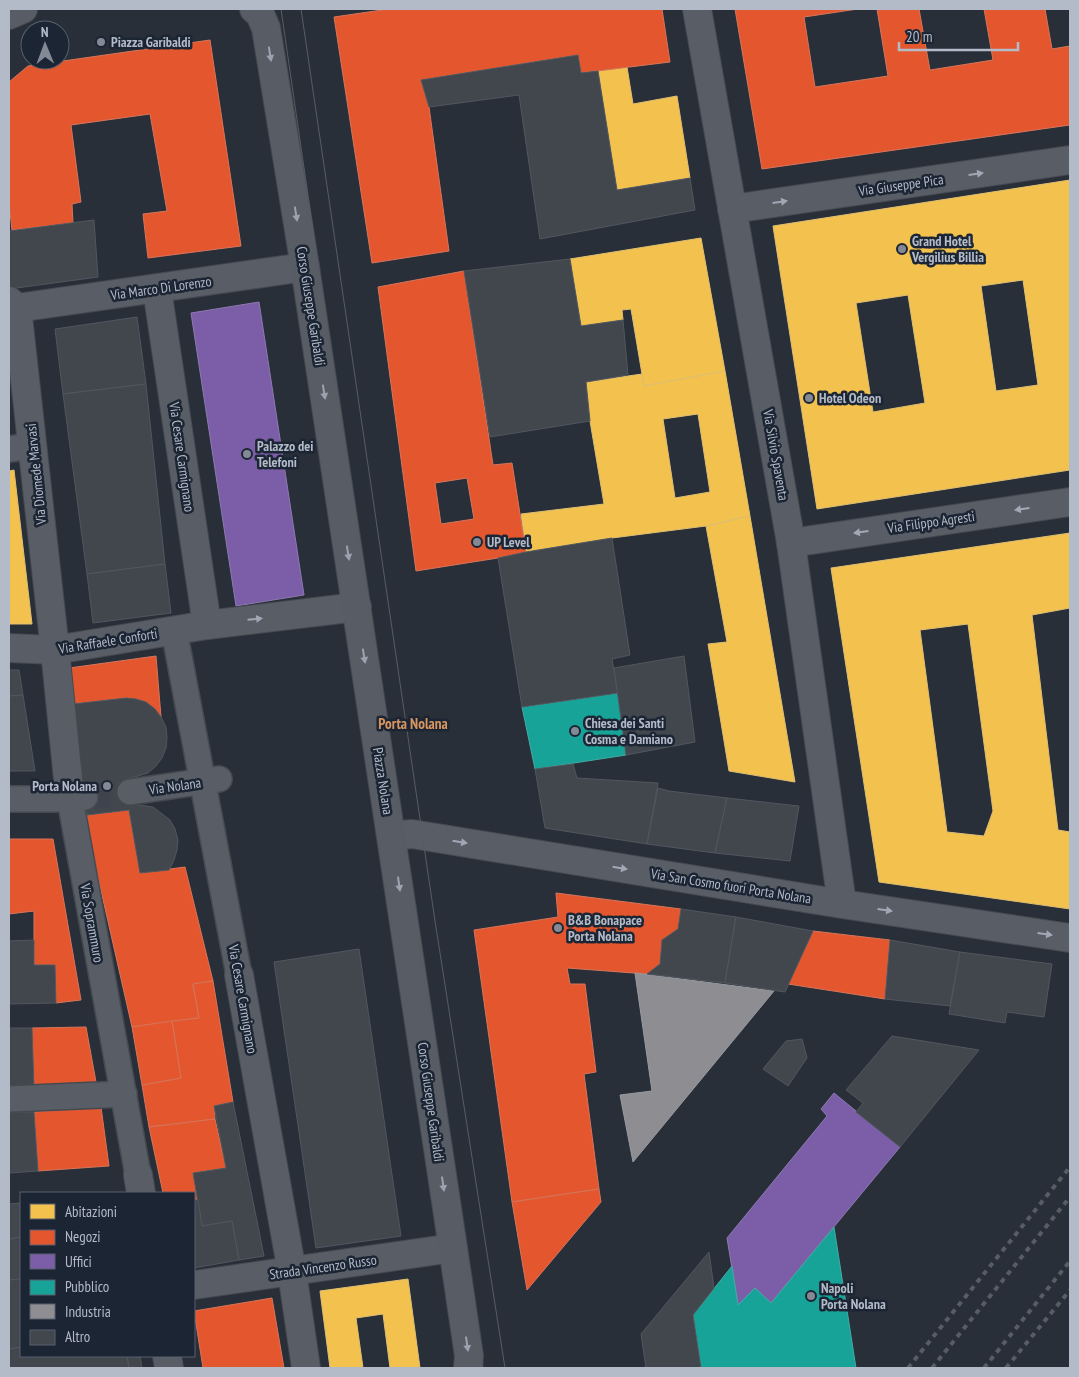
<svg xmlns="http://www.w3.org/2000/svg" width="1079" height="1377" font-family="'PT Sans Narrow',sans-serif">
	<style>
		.homes { fill: #f2c14e; stroke: #dfbf73; fill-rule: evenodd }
		.shops { fill: #e4572e; stroke: #d5755c; fill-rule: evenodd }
		.offices { fill: #7b5ea7; stroke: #8c7ab1 }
		.public { fill: #17a398; stroke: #46aaa7 }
		.industry { fill: #8d8d92; stroke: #989ba2 }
		.building { fill: #42474e; stroke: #51575f }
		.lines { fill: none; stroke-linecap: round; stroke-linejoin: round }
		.pedestrian-tunnel { stroke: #3e444e; stroke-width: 25; stroke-dasharray: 25 12; stroke-linecap: butt }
		.pedestrian-casing { stroke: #454a51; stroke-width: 28 }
		.minor-casing { stroke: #454a51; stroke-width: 30 }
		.secondary-casing { stroke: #454a51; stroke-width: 30 }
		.pedestrian { stroke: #595e66; stroke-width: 25 }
		.minor { stroke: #595e66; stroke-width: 28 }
		.secondary { stroke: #585c64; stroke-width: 28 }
		.tram { stroke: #585c64; stroke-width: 1 }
		.rail { stroke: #585c64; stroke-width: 4; stroke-dasharray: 5 5; stroke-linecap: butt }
		.oneway { fill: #9ca3b0 }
		.oneway2 { fill: #a1a8b5 }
		.poi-dot { fill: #838a96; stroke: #1c2533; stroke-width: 2 }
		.labels { text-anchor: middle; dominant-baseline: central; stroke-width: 5; stroke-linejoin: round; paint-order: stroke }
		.poi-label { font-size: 14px; font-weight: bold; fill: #b3bbc9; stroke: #1c2533; text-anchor: start }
		.street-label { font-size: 14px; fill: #b3bbc9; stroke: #1c2533 }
		.neighbourhood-label { font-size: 15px; font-weight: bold; fill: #d79560; stroke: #1c2533 }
	</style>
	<rect width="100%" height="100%" fill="#292f38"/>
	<g class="homes">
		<path d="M627,67L633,104L677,96L690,178L617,190L598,71Z"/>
		<path d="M1070,180V470L817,509L773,226ZM1023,280L1038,385L996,391L981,286ZM908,295L925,403L873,412L856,303Z"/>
		<path d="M701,238L725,371L644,386L631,309L622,310L623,320L581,326L570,259Z"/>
		<path d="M725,371L750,516L706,526L612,538L526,552L521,514L604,504L590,421L586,382L642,374L644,386ZM698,414L710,492L675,498L663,419Z"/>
		<path d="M14,470L32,624H9V471Z"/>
		<path d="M750,516L795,782L729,771L708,644L727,642L706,526Z"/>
		<path d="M1070,533V608L1032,615L1058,830L1070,832V909L879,882L831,568ZM968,624L993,811L984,836L947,832L920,630Z"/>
		<path d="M408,1279L420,1368H390L383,1314L356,1318L363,1368H330L320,1291Z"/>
	</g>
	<g class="shops">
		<path d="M389,9H662L670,62L581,73L578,55L421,80L429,107L449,251L372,263L334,17Z"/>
		<path d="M735,9H858L804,17L815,87L888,76L877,9H919L930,70L993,60L984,9H1045L1052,49L1070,46V125L762,169Z"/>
		<path d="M210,40L241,246L148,258L143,214L167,211L150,114L71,125L81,202L72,204L73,223L12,230L9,203V82L28,66Z"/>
		<path d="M464,271L493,465L512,463L526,552L498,558L416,571L378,287ZM467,478L474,519L441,524L435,483Z"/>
		<path d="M156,656L161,717L155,709L146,702L136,699L126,698L73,704L69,668Z"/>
		<path d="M129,810L140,873L185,867L213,981L193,984L199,1018L132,1027L89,838L87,815Z"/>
		<path d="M9,839H53L81,1000L56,1003L55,965H34V911L9,914Z"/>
		<path d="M556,893L681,909L678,929L662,940L660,964L647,974L567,968L570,984H585L596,1072L584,1074L599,1189L512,1202L474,930L558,917Z"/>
		<path d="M813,931L890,940L885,999L788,984Z"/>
		<path d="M213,981L233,1102L214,1106L215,1119L149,1127L142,1085L181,1078L172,1021L199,1018L193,984Z"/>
		<path d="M172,1021L181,1078L142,1085L132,1027Z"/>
		<path d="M86,1027L96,1082L34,1087L32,1028Z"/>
		<path d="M101,1107L109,1166L38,1171L34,1112Z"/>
		<path d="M215,1119L226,1168L193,1173L198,1200H194V1193H163L149,1127Z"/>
		<path d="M599,1189L601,1202L527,1290L512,1202Z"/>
		<path d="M272,1298L284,1368H203L194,1311Z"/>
	</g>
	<g class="offices">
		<path d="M259,302L304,595L236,606L191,313Z"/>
		<path d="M834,1093L900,1147L771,1303L755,1288L738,1305L727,1238L827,1116L821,1109Z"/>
	</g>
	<g class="public">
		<path d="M618,693L626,755L535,769L522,707Z"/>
		<path d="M834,1227L856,1368H701L693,1315L732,1266L738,1305L755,1288L771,1303Z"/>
	</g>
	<path class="industry" d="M635,973L774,991L633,1162L620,1095L652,1091Z"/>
	<g class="building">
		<path d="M578,55L581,73L598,71L617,190L690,178L695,210L540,239L519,95L429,107L421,80Z"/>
		<path d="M94,220L98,277L9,289V231Z"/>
		<path d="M570,259L581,326L623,320L628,375L586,382L590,421L490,437L464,271Z"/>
		<path d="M137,317L146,384L63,394L55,329Z"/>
		<path d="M146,384L165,564L87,574L63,394Z"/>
		<path d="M612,538L630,655L612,659L618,693L522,707L498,558L526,552Z"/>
		<path d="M165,564L171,613L93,623L87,574Z"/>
		<path d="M684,656L695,742L626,755L614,668Z"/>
		<path d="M9,670H19L23,695L9,696Z"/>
		<path d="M23,695L35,771H9V696Z"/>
		<path d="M126,698L136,699L146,702L155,709L161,717L166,727L167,738L166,748L162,758L156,766L148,773L128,779L132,804L153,807L170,820L175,829L178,840L177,850L174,860L169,870L140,873L129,810L87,815L73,704Z"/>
		<path d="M573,764L577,778L658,783L647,844L545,828L535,769Z"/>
		<path d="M658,788L669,791L727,798L715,853L647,844Z"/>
		<path d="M727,798L799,806L790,861L715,853Z"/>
		<path d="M681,909L736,917L725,983L647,974L660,964L662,940L678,929Z"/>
		<path d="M736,917L813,931L785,992L725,983Z"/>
		<path d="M34,940V965H55L56,1003L9,1004V941Z"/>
		<path d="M890,940L960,952L950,1006L885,999Z"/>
		<path d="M359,949L401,1236L316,1248L274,962Z"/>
		<path d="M960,952L1052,964L1044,1017L1007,1012L1005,1023L949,1014Z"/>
		<path d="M9,1028H32L34,1087L9,1088Z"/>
		<path d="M892,1036L979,1050L900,1147L856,1112L863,1103L846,1090Z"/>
		<path d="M802,1039L807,1058L788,1086L763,1069L786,1041Z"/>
		<path d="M233,1102L264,1256L239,1260L232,1221L202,1226L193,1173L226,1168L214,1106Z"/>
		<path d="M9,1112H34L38,1171L9,1173Z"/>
		<path d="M194,1200H198L202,1226L232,1221L239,1260L194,1268Z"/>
		<path d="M21,1203V1237L9,1239V1204Z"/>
		<path d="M21,1237V1279L9,1280V1239Z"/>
		<path d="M709,1252L714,1288L693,1315L701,1368H646L641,1334Z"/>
		<path d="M21,1279V1347L9,1349V1280Z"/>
		<path d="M21,1347V1356H127L129,1368H9V1349Z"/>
		<path d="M127,1356H140L142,1368H129Z"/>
	</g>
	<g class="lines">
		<path class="pedestrian-tunnel" d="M85,797L130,792"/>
		<g class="pedestrian-casing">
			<g id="pedestrian">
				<path d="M9,449L32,446"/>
				<path d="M174,630L239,975"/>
				<path d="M130,792L219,779"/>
				<path d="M9,799H70L85,797"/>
				<path d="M70,799L138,1175"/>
				<path d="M9,1099L124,1094"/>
			</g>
		</g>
		<g class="minor-casing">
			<g id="minor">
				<path d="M697,9L791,543L842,904"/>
				<path d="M732,209L1070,160"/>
				<path d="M157,289L207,625"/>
				<path d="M9,301L17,308L55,650L70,799"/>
				<path d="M17,308L305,267"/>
				<path d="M791,543L1070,502"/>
				<path d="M9,648L55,650L207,625L357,607"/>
				<path d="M392,836L412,834L842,904L1070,938"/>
				<path d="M239,975L292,1272L306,1368"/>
				<path d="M138,1175L141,1193"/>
				<path d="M194,1285L453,1248"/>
				<path d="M167,1356L169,1368"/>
			</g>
		</g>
		<g class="secondary-casing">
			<g id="secondary">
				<path d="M254,9L260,14L266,28L305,267L453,1248L469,1356L468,1368"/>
				<path d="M9,15L23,9"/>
			</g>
		</g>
		<use href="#pedestrian" class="pedestrian"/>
		<use href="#minor" class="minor"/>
		<use href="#secondary" class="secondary"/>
		<g class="tram">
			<path d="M281,9L362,568L483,1368"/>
			<path d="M301,9L435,921L505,1368"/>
		</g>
		<g class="rail">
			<path d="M908,1368L1070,1167"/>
			<path d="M932,1368L1070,1197"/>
			<path d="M984,1368L1070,1261"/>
			<path d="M1006,1368L1070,1290"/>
		</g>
	</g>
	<defs><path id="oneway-solid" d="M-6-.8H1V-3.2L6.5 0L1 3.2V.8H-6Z" transform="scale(1.25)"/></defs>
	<g class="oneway">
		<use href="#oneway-solid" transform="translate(270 54) rotate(81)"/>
		<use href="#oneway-solid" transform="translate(296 214) rotate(81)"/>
		<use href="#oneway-solid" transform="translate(324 392) rotate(81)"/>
		<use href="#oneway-solid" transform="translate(348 553) rotate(81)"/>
		<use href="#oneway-solid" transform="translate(364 656) rotate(81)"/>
		<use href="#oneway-solid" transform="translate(399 884) rotate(82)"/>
		<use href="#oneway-solid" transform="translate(443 1184) rotate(82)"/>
		<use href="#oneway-solid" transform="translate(467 1344) rotate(82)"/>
	</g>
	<g class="oneway2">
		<use href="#oneway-solid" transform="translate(976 174) rotate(-8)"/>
		<use href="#oneway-solid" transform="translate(780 202) rotate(-8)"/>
		<use href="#oneway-solid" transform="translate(1022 509) rotate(172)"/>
		<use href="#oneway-solid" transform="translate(861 532) rotate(172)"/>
		<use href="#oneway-solid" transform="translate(255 619) rotate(-6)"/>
		<use href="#oneway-solid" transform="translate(460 842) rotate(9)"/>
		<use href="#oneway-solid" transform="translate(620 868) rotate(9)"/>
		<use href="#oneway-solid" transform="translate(885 910) rotate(8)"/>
		<use href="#oneway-solid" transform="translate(1045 934) rotate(8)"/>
	</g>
	<g class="poi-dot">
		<circle cx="101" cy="42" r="5"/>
		<circle cx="902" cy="249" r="5"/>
		<circle cx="809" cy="398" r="5"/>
		<circle cx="247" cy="454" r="5"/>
		<circle cx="477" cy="542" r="5"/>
		<circle cx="575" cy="731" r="5"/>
		<circle cx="107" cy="786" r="5"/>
		<circle cx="558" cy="928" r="5"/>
		<circle cx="811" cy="1296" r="5"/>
	</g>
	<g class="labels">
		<g class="poi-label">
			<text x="111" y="42">Piazza Garibaldi</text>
			<text x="912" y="241">Grand Hotel<tspan x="912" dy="16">Vergilius Billia</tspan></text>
			<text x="819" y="398">Hotel Odeon</text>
			<text x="257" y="446">Palazzo dei<tspan x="257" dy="16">Telefoni</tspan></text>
			<text x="487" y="542">UP Level</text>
			<text x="585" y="723">Chiesa dei Santi<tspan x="585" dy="16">Cosma e Damiano</tspan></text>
			<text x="97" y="786" text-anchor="end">Porta Nolana</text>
			<text x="568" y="920">B&amp;B Bonapace<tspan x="568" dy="16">Porta Nolana</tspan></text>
			<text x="821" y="1288">Napoli<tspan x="821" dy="16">Porta Nolana</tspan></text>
		</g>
		<g class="street-label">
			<text transform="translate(901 185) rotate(-8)">Via Giuseppe Pica</text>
			<text transform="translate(161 288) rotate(-8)">Via Marco Di Lorenzo</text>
			<text transform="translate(311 306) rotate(81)">Corso Giuseppe Garibaldi</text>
			<text transform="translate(776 455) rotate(80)">Via Silvio Spaventa</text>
			<text transform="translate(182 457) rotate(82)">Via Cesare Carmignano</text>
			<text transform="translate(36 474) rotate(-96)">Via Diomede Marvasi</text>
			<text transform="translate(931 522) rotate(-8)">Via Filippo Agresti</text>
			<text transform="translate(108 641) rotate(-9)">Via Raffaele Conforti</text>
			<text transform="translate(383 781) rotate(81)">Piazza Nolana</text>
			<text transform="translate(175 786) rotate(-8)">Via Nolana</text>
			<text transform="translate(731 886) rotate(9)">Via San Cosmo fuori Porta Nolana</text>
			<text transform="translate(92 923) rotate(80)">Via Soprammuro</text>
			<text transform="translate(243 999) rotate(80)">Via Cesare Carmignano</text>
			<text transform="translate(431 1102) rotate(82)">Corso Giuseppe Garibaldi</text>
			<text transform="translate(323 1267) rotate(-8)">Strada Vincenzo Russo</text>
		</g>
		<g class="neighbourhood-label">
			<text x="413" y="723">Porta Nolana</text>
		</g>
	</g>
	<rect width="1079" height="1377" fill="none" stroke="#b3bbc9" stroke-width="20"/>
	<rect x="20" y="1192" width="175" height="165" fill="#1c2533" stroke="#58616f"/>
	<rect x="30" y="1204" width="25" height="15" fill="#f2c14e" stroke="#58616f"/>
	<text x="65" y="1217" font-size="15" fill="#b3bbc9">Abitazioni</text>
	<rect x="30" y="1230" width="25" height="15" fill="#e4572e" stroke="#58616f"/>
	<text x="65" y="1242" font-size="15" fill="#b3bbc9">Negozi</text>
	<rect x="30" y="1254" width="25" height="15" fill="#7b5ea7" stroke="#58616f"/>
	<text x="65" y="1267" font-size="15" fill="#b3bbc9">Uffici</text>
	<rect x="30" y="1280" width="25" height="15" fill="#17a398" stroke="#58616f"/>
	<text x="65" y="1292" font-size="15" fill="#b3bbc9">Pubblico</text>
	<rect x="30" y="1304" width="25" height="15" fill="#8d8d92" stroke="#58616f"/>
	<text x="65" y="1317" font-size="15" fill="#b3bbc9">Industria</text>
	<rect x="30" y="1330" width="25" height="15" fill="#42474e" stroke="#58616f"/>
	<text x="65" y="1342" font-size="15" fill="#b3bbc9">Altro</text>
	<g transform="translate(45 45) rotate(359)"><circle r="24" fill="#1c2533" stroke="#58616f"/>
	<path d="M0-4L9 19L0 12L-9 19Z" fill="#838a96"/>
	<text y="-8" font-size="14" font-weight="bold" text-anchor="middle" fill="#b3bbc9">N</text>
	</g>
	<path d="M899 42v8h119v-8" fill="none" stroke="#b3bbc9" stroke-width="2.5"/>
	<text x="906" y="42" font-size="15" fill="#b3bbc9" stroke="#1c2533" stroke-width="4" paint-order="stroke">20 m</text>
</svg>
